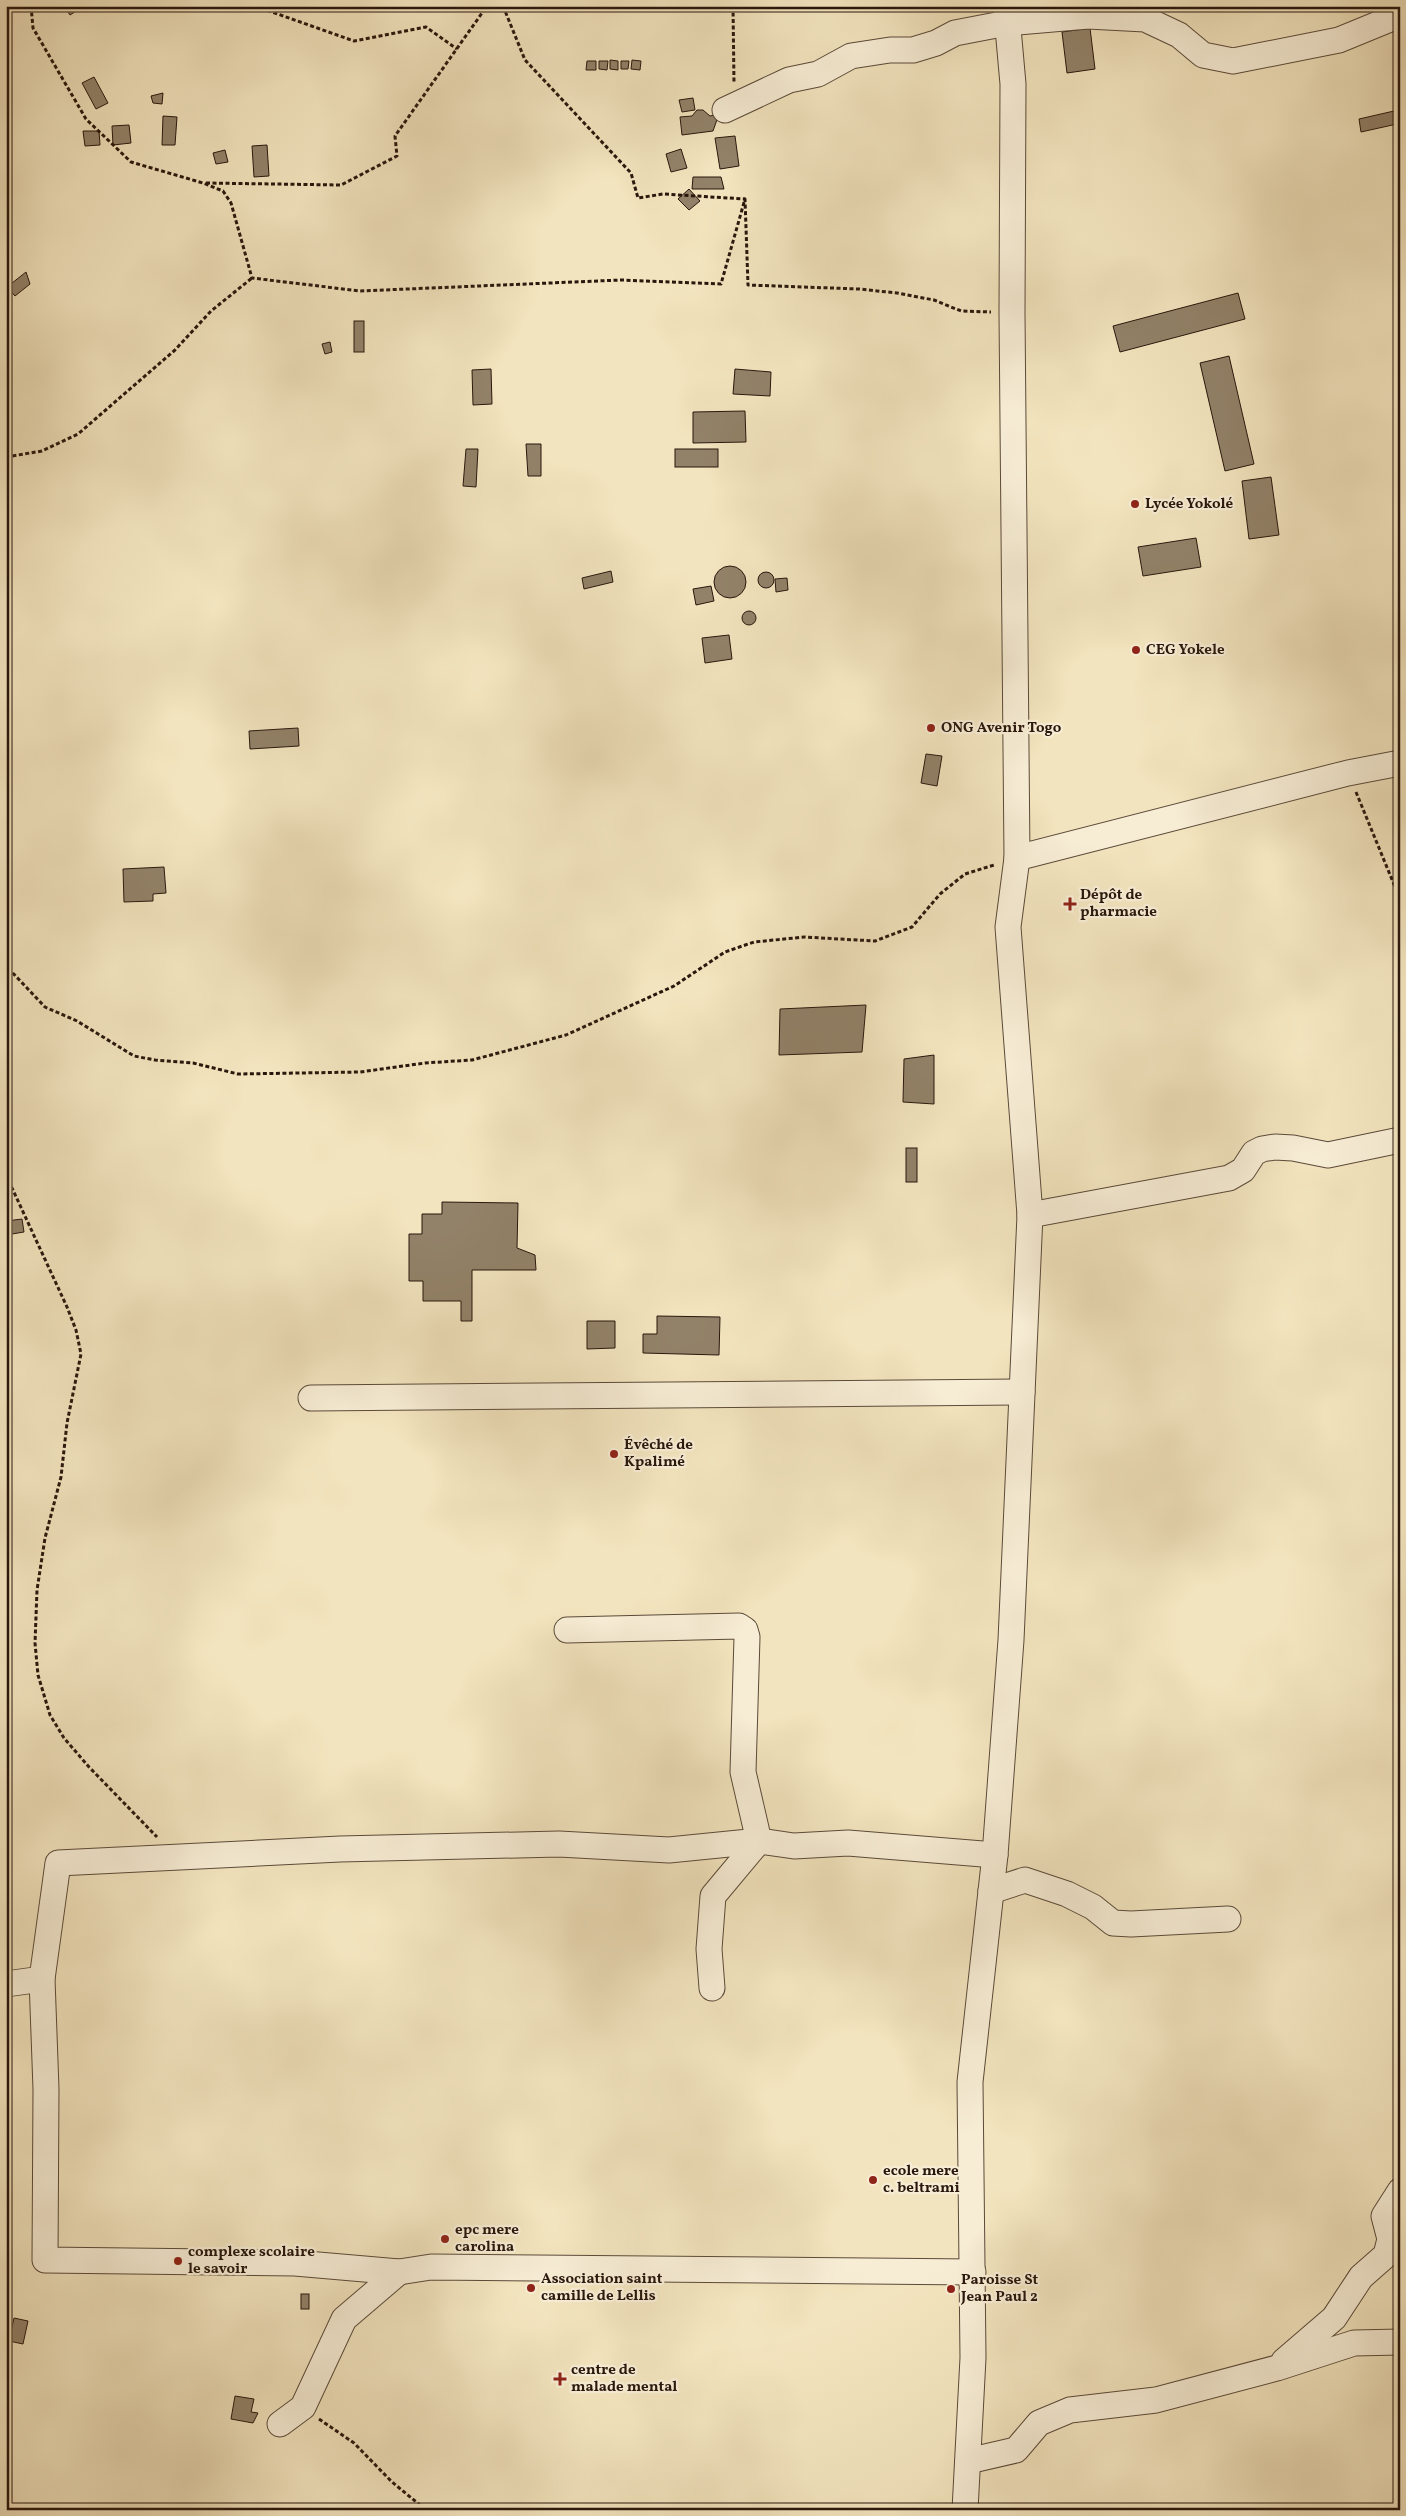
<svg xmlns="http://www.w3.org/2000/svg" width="1406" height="2516" font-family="Vollkorn,serif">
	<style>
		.building { fill: #928269; stroke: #29170d }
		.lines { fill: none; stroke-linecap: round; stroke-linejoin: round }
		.minor-casing { stroke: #5b4a39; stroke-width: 27 }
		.path { stroke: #29170d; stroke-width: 3; stroke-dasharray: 4 2.5; stroke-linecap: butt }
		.minor { stroke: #f7edd5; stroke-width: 25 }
		.poi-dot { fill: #8f2418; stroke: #f7edd5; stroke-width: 2 }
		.labels { text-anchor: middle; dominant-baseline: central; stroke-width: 4.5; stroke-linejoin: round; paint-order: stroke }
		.poi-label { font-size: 15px; font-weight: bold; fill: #29170d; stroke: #f7edd5; text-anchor: start }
	</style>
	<rect width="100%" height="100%" fill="#f2e4be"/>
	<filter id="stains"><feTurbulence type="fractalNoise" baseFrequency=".004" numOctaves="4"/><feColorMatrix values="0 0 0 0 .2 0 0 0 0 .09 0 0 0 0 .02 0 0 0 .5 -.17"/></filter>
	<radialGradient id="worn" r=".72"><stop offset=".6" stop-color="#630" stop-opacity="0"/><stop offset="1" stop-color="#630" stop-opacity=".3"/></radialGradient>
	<g class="building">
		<path d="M64,6H84L70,15Z"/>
		<path d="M1090,28L1095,69L1067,73L1062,32Z"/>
		<path d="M610,60L618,61V70L610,69Z"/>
		<path d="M632,60L641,61L640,70L631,69Z"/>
		<path d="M587,61H596V70H586Z"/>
		<path d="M599,61H608L607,70L599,69Z"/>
		<path d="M621,61H629L628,69H621Z"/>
		<path d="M94,77L108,103L96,109L82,83Z"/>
		<path d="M163,93L162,104L153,103L151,96Z"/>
		<path d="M693,98L695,110L682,112L679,100Z"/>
		<path d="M697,110H703L710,116L719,114L713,131L682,135L680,117L692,116Z"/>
		<path d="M1394,111L1397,124L1361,132L1359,119Z"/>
		<path d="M163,116L177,117L175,145H162Z"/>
		<path d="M129,125L131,143L113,145L112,126Z"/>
		<path d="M83,131H99L100,145L85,146Z"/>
		<path d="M735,136L739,166L720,169L715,138Z"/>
		<path d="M267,145L269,176L254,177L252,146Z"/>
		<path d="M681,149L687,168L671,172L666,154Z"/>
		<path d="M225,150L228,162L216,164L213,153Z"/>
		<path d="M693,177H721L724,189H692Z"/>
		<path d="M689,189L700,201L689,210L678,199Z"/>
		<path d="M26,272L30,284L15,296L7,287Z"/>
		<path d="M1238,293L1245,319L1120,352L1113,326Z"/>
		<rect x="354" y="321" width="10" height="31"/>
		<path d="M330,342L332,352L325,354L322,344Z"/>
		<path d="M1229,356L1254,464L1225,471L1200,363Z"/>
		<path d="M491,369L492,404L473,405L472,370Z"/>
		<path d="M735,369L771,372L770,396L733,394Z"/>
		<path d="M745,411L746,442L693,443V412Z"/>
		<path d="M526,444H541V476H528Z"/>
		<path d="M466,449H478L476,487L463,486Z"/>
		<rect x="675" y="449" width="43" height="18"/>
		<path d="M1271,477L1279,535L1249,539L1242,481Z"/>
		<path d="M1196,538L1201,567L1143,576L1138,547Z"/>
		<circle cx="730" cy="582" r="16"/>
		<path d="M611,571L613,582L584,589L582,578Z"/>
		<circle cx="766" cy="580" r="8"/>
		<path d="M787,578L788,590L776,592L775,579Z"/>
		<path d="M711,586L714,601L696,605L693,589Z"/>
		<circle cx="749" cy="618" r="7"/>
		<path d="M729,635L732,659L705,663L702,638Z"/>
		<path d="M298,728L299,746L250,749L249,731Z"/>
		<path d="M926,754L942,756L937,786L921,783Z"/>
		<path d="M164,867L166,893L153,894V901L124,902L123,869Z"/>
		<path d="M866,1005L862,1052L779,1055L780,1009Z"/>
		<path d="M934,1055V1104L903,1102L904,1059Z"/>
		<rect x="906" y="1148" width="11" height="34"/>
		<path d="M442,1202L518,1203L517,1248L535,1255L536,1270H472V1321H461V1301H423V1281H409V1234H422V1214H442Z"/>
		<path d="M22,1219L24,1232L6,1235V1221Z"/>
		<path d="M657,1316L720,1317L719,1355L643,1353V1334H657Z"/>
		<path d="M587,1321H615V1348L587,1349Z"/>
		<rect x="301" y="2294" width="8" height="15"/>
		<path d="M14,2318L28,2321L23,2344L9,2341Z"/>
		<path d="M235,2396L254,2399L251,2412L258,2413L253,2423L231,2419Z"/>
	</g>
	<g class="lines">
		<g class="minor-casing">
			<g id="minor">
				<path d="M725,110L789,80L818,74L851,56L890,50H913L936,43L955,33L1007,23L1088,16L1145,19L1179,35L1203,55L1233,61L1339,40L1400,15"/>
				<path d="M1017,858L1348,773L1400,763"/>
				<path d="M1030,1215L1229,1178L1243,1170L1254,1153L1262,1149L1275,1147L1293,1148L1328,1155L1400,1140"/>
				<path d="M311,1398L1022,1392"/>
				<path d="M567,1630L739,1626L745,1630L747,1637L743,1772L759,1841L713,1896L709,1949L712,1988"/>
				<path d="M991,1891L1025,1880L1067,1894L1093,1907L1113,1923L1131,1924L1228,1919"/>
				<path d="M6,1984L42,1979"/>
				<path d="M973,2272L431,2267L399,2272L295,2263L45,2260L46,2089L42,1979L58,1863L340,1849L559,1844L669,1850L759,1841L794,1846L848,1843L995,1855"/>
				<path d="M1284,2361L1334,2318L1361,2277L1386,2255L1390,2239L1384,2216L1400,2191"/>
				<path d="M280,2424L303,2407L344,2319L399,2272"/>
				<path d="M968,2461L1016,2450L1039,2423L1070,2410L1156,2400L1277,2368L1354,2343L1400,2342"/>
				<path d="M965,2510L973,2358L970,2082L995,1855L1011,1640L1030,1215L1008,927L1017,858L1012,313L1013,84L1006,6"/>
			</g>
		</g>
		<g class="path">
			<path d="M31,6L33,28L86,119L131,162L203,183L223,191L231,203L252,278L360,291L621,280L721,284L745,199L748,285L859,289L897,293L934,300L961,311L991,312"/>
			<path d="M255,6L354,41L426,27L457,49"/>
			<path d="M503,6L525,60L631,173L638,198L663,194L745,199"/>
			<path d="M733,6L734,83"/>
			<path d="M206,183L341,185L397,156L395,136L487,6"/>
			<path d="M6,457L42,451L78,434L175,350L211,311L252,278"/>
			<path d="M1356,792L1400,899"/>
			<path d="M6,962L9,969L45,1007L77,1021L134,1056L155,1060L193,1063L238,1074L360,1072L425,1063L472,1060L566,1035L674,986L725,952L754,942L805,937L875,941L912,927L940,894L965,874L994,865"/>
			<path d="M6,1175L67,1307L76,1330L81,1354L67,1423L61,1477L45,1538L37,1590L35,1643L38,1675L50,1715L64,1738L89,1767L157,1837"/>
			<path d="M319,2419L354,2443L392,2482L426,2510"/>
		</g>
		<use href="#minor" class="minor"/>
	</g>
	<g class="poi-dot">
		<circle cx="1135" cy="504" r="5"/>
		<circle cx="1136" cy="650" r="5"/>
		<circle cx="931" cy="728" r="5"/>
		<path d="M1067.5 896.5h5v5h5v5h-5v5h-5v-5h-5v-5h5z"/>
		<circle cx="614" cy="1454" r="5"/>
		<circle cx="873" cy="2180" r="5"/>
		<circle cx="445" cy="2239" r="5"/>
		<circle cx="178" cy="2261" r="5"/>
		<circle cx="531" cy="2288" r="5"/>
		<circle cx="951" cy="2289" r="5"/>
		<path d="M557.5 2371.5h5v5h5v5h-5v5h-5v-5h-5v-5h5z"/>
	</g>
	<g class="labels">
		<g class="poi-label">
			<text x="1145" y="504">Lycée Yokolé</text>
			<text x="1146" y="650">CEG Yokele</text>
			<text x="941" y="728">ONG Avenir Togo</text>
			<text x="1080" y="895">Dépôt de<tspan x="1080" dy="17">pharmacie</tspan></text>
			<text x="624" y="1445">Évêché de<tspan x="624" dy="17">Kpalimé</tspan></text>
			<text x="883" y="2171">ecole mere<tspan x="883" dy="17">c. beltrami</tspan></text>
			<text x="455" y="2230">epc mere<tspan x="455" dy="17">carolina</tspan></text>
			<text x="188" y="2252">complexe scolaire<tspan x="188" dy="17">le savoir</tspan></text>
			<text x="541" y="2279">Association saint<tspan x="541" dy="17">camille de Lellis</tspan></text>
			<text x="961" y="2280">Paroisse St<tspan x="961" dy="17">Jean Paul 2</tspan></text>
			<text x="571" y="2370">centre de<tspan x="571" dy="17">malade mental</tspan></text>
		</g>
	</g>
	<rect width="1406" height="2516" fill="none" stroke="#f2e4be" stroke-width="25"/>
	<rect x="8" y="8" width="1391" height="2501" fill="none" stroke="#29170d" stroke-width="2.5"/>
	<rect x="12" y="12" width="1381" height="2491" fill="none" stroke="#29170d"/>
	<rect width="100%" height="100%" filter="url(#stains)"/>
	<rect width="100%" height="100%" fill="url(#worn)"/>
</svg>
